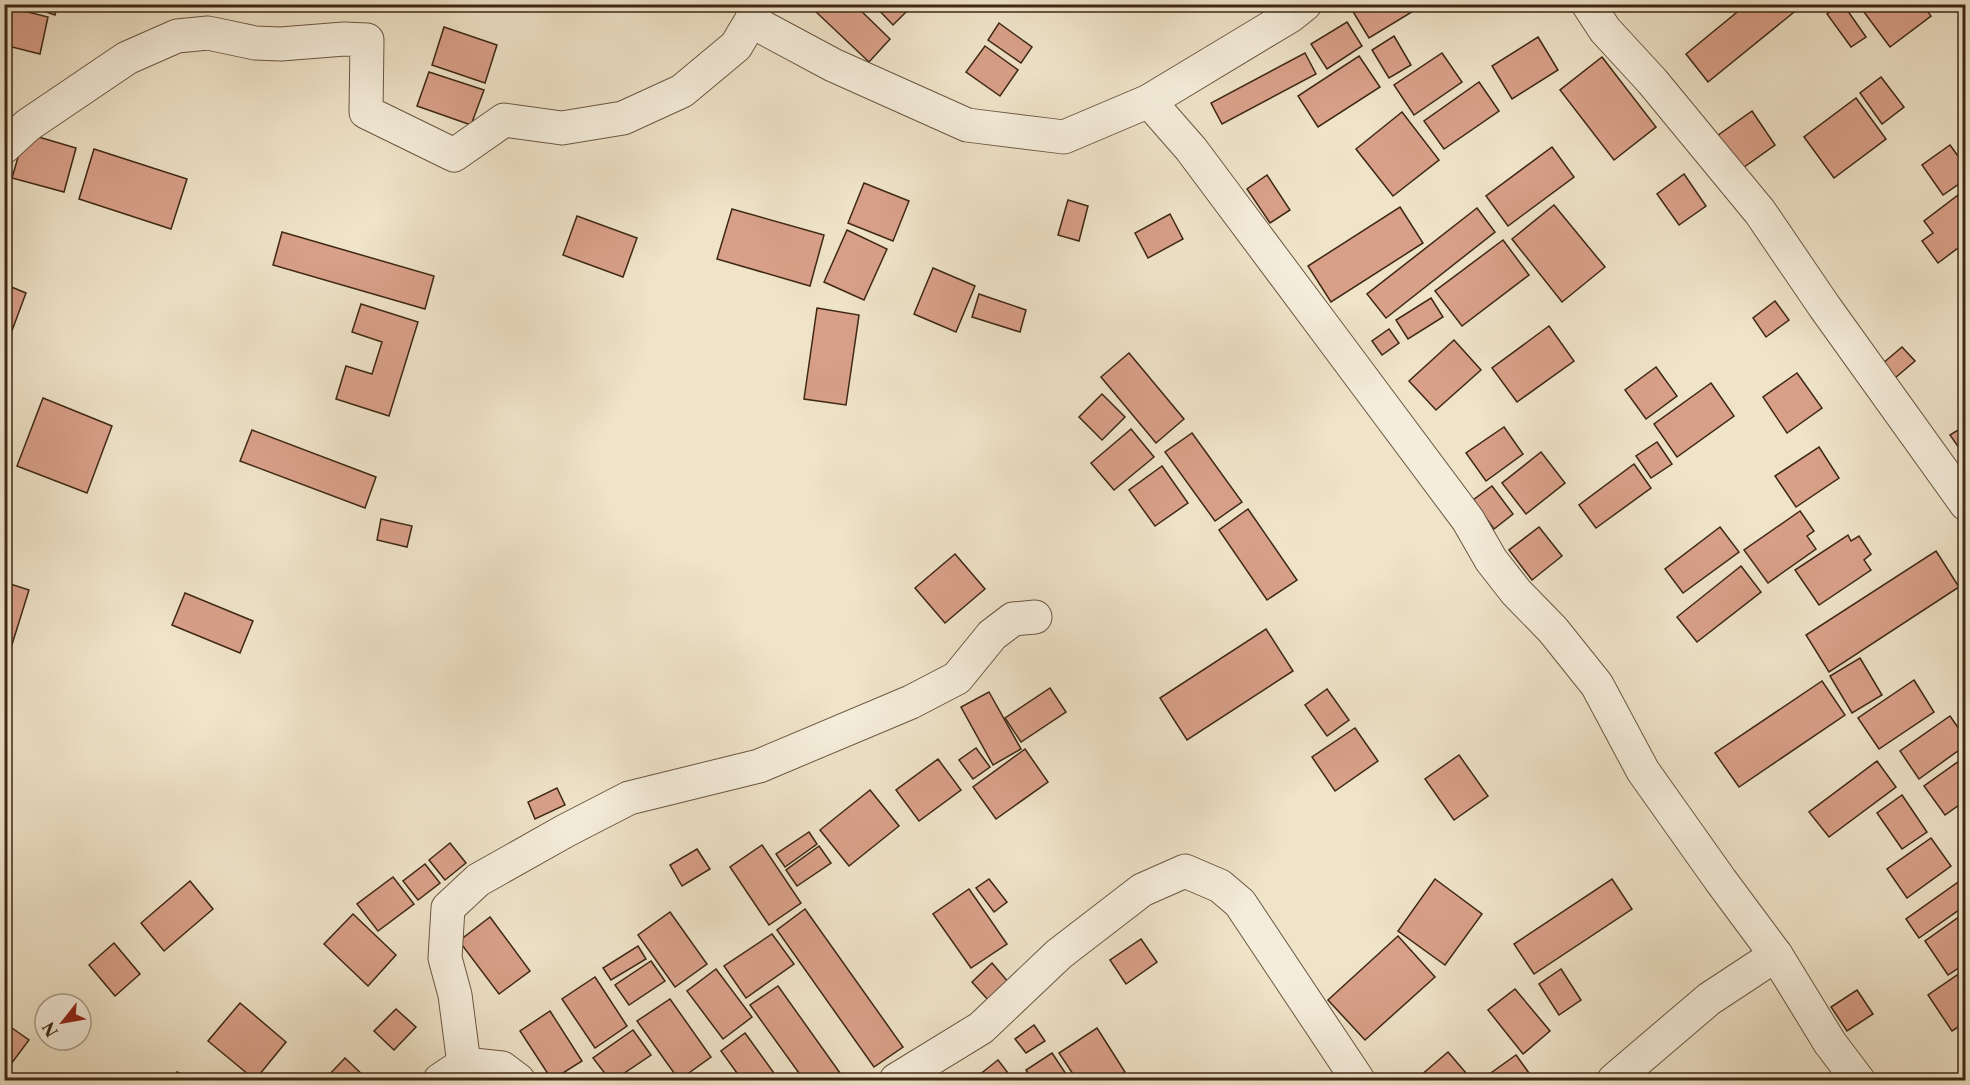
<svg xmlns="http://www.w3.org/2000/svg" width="1970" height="1085" font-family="'Libre Caslon Text',serif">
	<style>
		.building { fill: #d9a089; stroke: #3e2815; stroke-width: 1.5 }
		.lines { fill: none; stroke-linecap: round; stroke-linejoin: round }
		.street-casing { stroke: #6a5742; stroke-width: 35 }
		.street { stroke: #f5eddb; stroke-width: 33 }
	</style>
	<rect width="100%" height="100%" fill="#efe3c8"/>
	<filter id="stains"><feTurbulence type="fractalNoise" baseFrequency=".00333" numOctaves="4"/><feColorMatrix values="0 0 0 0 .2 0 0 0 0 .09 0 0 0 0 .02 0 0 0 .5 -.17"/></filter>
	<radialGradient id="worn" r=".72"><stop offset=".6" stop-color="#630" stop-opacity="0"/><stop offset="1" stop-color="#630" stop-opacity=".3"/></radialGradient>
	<g class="building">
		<path d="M24,4H58L55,15Z"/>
		<path d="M819,4H854L890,39L869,62L814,10Z"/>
		<path d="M873,4H914L893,25Z"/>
		<path d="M1362,4H1425L1369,38L1352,10Z"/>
		<path d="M1747,4H1804L1708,82L1686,54Z"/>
		<path d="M1840,4H1843L1866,37L1851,47L1827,14Z"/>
		<path d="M1858,4H1922L1931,16L1890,47Z"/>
		<path d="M4,6L48,17L40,54L4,45Z"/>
		<path d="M1347,22L1362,46L1327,69L1311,44Z"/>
		<path d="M999,23L1032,47L1021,63L988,40Z"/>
		<path d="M444,27L497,45L485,83L432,65Z"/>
		<path d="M1394,36L1411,65L1389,78L1372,50Z"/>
		<path d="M1538,37L1558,70L1512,99L1492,66Z"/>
		<path d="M985,46L1018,70L1000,96L966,72Z"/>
		<path d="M1305,53L1316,74L1222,124L1211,103Z"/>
		<path d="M1442,53L1462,82L1414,115L1394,85Z"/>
		<path d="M1359,56L1380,87L1318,127L1298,96Z"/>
		<path d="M1602,57L1656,127L1614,160L1560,90Z"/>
		<path d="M429,72L484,90L471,125L417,106Z"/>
		<path d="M1881,77L1904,107L1882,124L1860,93Z"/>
		<path d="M1479,82L1499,111L1444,149L1424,121Z"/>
		<path d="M1856,98L1886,139L1834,178L1804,137Z"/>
		<path d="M1752,111L1775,145L1740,170L1717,136Z"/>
		<path d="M1402,112L1439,160L1393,196L1356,149Z"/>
		<path d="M25,133L76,148L64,192L12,178Z"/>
		<path d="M1950,145L1966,167V179L1943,195L1922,165Z"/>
		<path d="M1552,147L1574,177L1508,226L1486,196Z"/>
		<path d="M94,149L187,179L171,229L79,199Z"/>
		<path d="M1684,174L1706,206L1679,225L1657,194Z"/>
		<path d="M1267,175L1290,210L1270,223L1247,189Z"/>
		<path d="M864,183L909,201L893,241L848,223Z"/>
		<path d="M1966,189V242L1938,263L1922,241L1933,233L1924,221Z"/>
		<path d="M1068,200L1088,206L1079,241L1058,235Z"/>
		<path d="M1554,205L1605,267L1562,302L1512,239Z"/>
		<path d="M1400,207L1423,243L1331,302L1308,266Z"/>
		<path d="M1477,208L1495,232L1386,318L1367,294Z"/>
		<path d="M732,209L824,235L810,286L717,259Z"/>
		<path d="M1170,214L1183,239L1148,258L1135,233Z"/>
		<path d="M577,216L637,238L623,277L563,255Z"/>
		<path d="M847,230L887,249L864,300L824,282Z"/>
		<path d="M282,232L434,276L425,309L273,265Z"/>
		<path d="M1503,240L1529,275L1462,326L1435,291Z"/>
		<path d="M933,268L975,286L956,332L914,314Z"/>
		<path d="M4,284L26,293L7,344L4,343Z"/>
		<path d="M979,294L1026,310L1020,332L972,317Z"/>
		<path d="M1431,298L1443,317L1408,339L1396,320Z"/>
		<path d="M1775,301L1789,320L1766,337L1753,318Z"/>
		<path d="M361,304L418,322L389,416L336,399L346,366L372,374L382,342L352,332Z"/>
		<path d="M817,308L859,315L846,405L804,399Z"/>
		<path d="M1549,326L1574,361L1517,402L1492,368Z"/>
		<path d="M1389,329L1399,343L1382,355L1372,341Z"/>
		<path d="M1454,340L1481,370L1436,410L1409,381Z"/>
		<path d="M1902,347L1915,361L1895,378L1882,364Z"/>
		<path d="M1129,353L1184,419L1156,443L1101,377Z"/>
		<path d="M1656,367L1677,396L1646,419L1625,390Z"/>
		<path d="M1797,373L1822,408L1787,433L1763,397Z"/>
		<path d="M1711,383L1734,416L1677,457L1654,424Z"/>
		<path d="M1102,394L1125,417L1102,440L1079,417Z"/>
		<path d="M43,398L112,426L87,493L17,466Z"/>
		<path d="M1966,425V458L1950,435Z"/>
		<path d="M1504,427L1523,454L1486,481L1466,453Z"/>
		<path d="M1131,429L1154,457L1114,490L1091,463Z"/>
		<path d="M252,430L376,477L365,508L240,461Z"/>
		<path d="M1192,433L1242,502L1215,521L1165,452Z"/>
		<path d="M1657,442L1672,464L1651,478L1636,456Z"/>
		<path d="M1819,447L1839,478L1796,507L1775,476Z"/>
		<path d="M1541,452L1565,483L1526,514L1502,483Z"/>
		<path d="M1634,464L1651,488L1596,528L1579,505Z"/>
		<path d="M1162,466L1188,503L1155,526L1129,490Z"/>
		<path d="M1492,486L1513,514L1494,529L1473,500Z"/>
		<path d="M1248,509L1297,580L1267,600L1219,530Z"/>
		<path d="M1800,511L1814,531L1807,536L1816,549L1768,583L1744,550Z"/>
		<path d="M381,519L412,526L407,547L377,540Z"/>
		<path d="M1539,527L1562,556L1532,580L1509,550Z"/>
		<path d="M1720,527L1739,552L1683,593L1665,569Z"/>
		<path d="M1848,535L1851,541L1859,536L1871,554L1864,560L1871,570L1819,605L1795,570Z"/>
		<path d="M1936,551L1959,587L1829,672L1806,635Z"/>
		<path d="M955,554L985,589L945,623L915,588Z"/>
		<path d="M1741,566L1761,592L1697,642L1677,617Z"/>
		<path d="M4,582L29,590L10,651L4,649Z"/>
		<path d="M185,593L253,621L240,653L172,625Z"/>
		<path d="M1266,629L1293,671L1187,740L1160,698Z"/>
		<path d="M1860,658L1882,695L1852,713L1830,676Z"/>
		<path d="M1914,680L1934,712L1879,749L1858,718Z"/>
		<path d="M1822,681L1845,715L1739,787L1715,753Z"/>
		<path d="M1050,688L1066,712L1021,742L1005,718Z"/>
		<path d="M1327,689L1349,720L1327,736L1305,705Z"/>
		<path d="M989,692L1021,749L993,765L961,707Z"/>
		<path d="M1950,716L1966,739V745L1919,779L1900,751Z"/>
		<path d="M1355,728L1378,761L1335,791L1312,757Z"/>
		<path d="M976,748L990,767L973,779L959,760Z"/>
		<path d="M1025,749L1048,782L996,819L973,787Z"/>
		<path d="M1459,755L1488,796L1454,820L1425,779Z"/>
		<path d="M1966,756V800L1945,815L1924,786Z"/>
		<path d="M938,759L961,790L919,821L896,790Z"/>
		<path d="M1877,761L1896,787L1829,837L1809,812Z"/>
		<path d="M557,788L565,805L535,819L528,802Z"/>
		<path d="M870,790L899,826L849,866L820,830Z"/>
		<path d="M1902,795L1927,832L1902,849L1877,813Z"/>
		<path d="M809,832L817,844L785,867L776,854Z"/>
		<path d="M1931,838L1951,866L1907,898L1887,869Z"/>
		<path d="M450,843L466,863L445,880L429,860Z"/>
		<path d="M762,845L801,903L769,925L730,867Z"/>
		<path d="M819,846L831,863L797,886L786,870Z"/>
		<path d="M697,849L710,869L682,886L670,865Z"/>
		<path d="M425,864L440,883L418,900L403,881Z"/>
		<path d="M393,877L414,904L378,931L357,904Z"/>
		<path d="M1964,878L1966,880V905L1919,938L1906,919Z"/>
		<path d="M989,879L1007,902L994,912L976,888Z"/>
		<path d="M1435,879L1482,914L1445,965L1398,931Z"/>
		<path d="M1612,879L1632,909L1534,974L1514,944Z"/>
		<path d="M190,881L213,909L164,951L141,923Z"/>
		<path d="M969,889L1007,944L971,968L933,914Z"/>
		<path d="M805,909L903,1047L874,1067L777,930Z"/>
		<path d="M670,912L707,964L675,987L638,935Z"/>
		<path d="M1966,912V963L1948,975L1925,941Z"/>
		<path d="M353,914L396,955L368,986L324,944Z"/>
		<path d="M490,917L530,971L499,994L459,941Z"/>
		<path d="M772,934L794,964L746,998L724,966Z"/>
		<path d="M1398,936L1435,977L1365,1040L1328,1000Z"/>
		<path d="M1141,939L1157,962L1126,984L1110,960Z"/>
		<path d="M114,943L140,974L115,996L89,965Z"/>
		<path d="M638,946L646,959L611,980L603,968Z"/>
		<path d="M651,961L665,981L629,1005L615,985Z"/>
		<path d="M992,963L1009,983L989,1001L972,982Z"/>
		<path d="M716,969L752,1017L723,1039L687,991Z"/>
		<path d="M1561,969L1581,1000L1559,1015L1539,984Z"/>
		<path d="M1966,969V1022L1952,1031L1928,995Z"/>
		<path d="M595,977L627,1026L595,1048L562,999Z"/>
		<path d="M778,986L845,1080H804L750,1005Z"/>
		<path d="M1515,989L1550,1031L1523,1054L1488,1010Z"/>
		<path d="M1857,990L1873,1014L1847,1031L1831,1007Z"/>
		<path d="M670,999L711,1057L679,1080L637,1021Z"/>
		<path d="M240,1003L286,1042L255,1080L208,1041Z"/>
		<path d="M396,1009L416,1027L394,1050L374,1031Z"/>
		<path d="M550,1011L582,1061L552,1080L520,1031Z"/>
		<path d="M1034,1025L1045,1041L1026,1053L1015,1039Z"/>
		<path d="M12,1028L29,1040L5,1072L4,1038Z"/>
		<path d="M1097,1028L1125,1072L1111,1080H1077L1059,1053Z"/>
		<path d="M633,1030L651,1055L614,1080H610L593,1058Z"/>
		<path d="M745,1033L779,1080H742L721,1051Z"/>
		<path d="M1448,1052L1472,1080H1423L1420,1076Z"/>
		<path d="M1052,1053L1070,1080H1032L1026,1070Z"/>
		<path d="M1516,1055L1534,1080H1481Z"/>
		<path d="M345,1058L368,1080H367L325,1079Z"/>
		<path d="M998,1060L1008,1073L998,1080H983L979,1075Z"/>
		<path d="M177,1072L191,1080H172Z"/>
	</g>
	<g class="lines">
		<g class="street-casing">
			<g id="street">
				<path d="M1305,4L1290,16L1149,101L1191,149L1324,327L1468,520L1491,560L1516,592L1553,630L1597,685L1643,771L1721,881L1776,955L1830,1043L1858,1080"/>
				<path d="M1588,4L1605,30L1652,81L1760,212L1824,306L1966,504"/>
				<path d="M751,21L833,65L967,125L1064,137L1149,101"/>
				<path d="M4,147L28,125L127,58L177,36L208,33L255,43L281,44L344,39L367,40L366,112L454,155L504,120L562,128L623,118L682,91L736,46L751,21L757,4"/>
				<path d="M464,1064L455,995L445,958L448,908L478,880L565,831L629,798L759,766L911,702L957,678L992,635L1013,619L1035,617"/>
				<path d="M440,1080L464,1064L502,1068L518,1080"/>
				<path d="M896,1080L981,1028L1059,954L1142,890L1185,871L1220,886L1240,903L1358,1080"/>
				<path d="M1614,1080L1709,999L1776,955"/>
			</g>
		</g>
		<use href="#street" class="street"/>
	</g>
	<rect width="1970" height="1085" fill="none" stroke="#efe3c8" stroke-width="24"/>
	<rect x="6" y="6" width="1958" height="1073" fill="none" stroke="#3e2815" stroke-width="3"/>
	<rect x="12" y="12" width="1946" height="1061" fill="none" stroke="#3e2815" stroke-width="1.5"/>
	<g transform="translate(63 1022) rotate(239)"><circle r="28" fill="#f5eddb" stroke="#ac9e8c" stroke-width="1.5"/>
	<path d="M0-4.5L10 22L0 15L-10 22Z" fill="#8f2418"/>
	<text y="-9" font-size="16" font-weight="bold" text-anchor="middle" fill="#3e2815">N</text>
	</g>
	<rect width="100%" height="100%" filter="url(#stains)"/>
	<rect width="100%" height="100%" fill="url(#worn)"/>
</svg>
